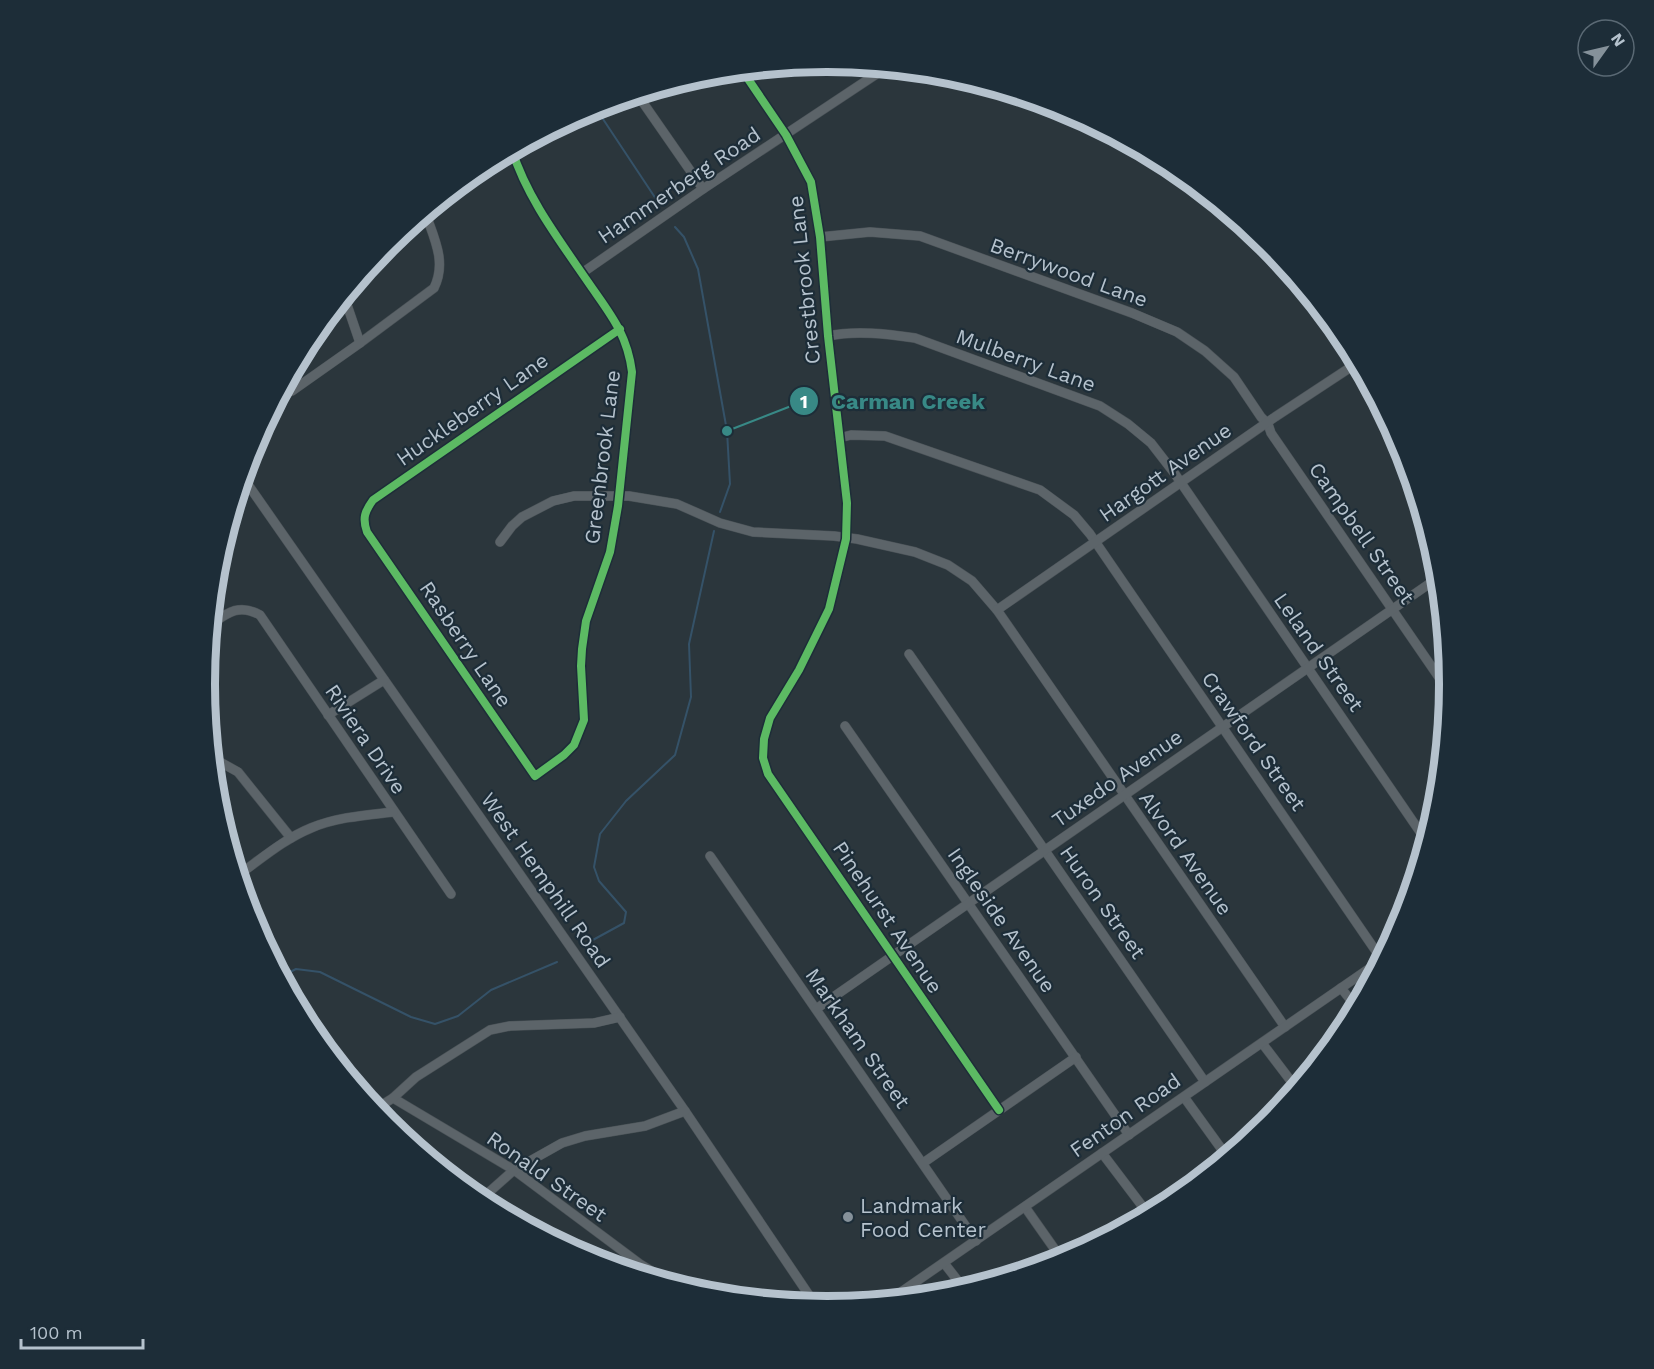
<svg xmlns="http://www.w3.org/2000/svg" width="1654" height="1369" font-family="'Work Sans',sans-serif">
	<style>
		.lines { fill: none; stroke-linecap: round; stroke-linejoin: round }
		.stream { stroke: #355268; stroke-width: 2 }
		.minor-casing { stroke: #495156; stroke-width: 10 }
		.minor { stroke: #5c6469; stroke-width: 9 }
		.cycleway-casing { stroke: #1d2d38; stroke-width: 11 }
		.cycleway { stroke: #5cba63; stroke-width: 8 }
		.poi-dot { fill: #85919a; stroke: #1d2d38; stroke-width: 2 }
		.labels { text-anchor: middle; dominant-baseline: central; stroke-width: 4.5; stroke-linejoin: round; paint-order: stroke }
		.street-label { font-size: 21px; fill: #b5c2cd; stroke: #1d2d38 }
		.poi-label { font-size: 21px; fill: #b5c2cd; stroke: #1d2d38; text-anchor: start }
		.rim { fill: none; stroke: #b5c2cd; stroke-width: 8 }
		.leader { fill: none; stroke: #388986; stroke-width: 2 }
		.callout-dot { fill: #388986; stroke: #1d2d38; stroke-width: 2 }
		.mark-label { font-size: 18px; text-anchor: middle; font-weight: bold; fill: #fff }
		.callout-label { font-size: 22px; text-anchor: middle; font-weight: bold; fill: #388986; stroke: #1d2d38; stroke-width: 4.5; stroke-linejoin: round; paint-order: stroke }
	</style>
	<rect width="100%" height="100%" fill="#2b363c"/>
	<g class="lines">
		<g class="stream">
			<path d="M595,107L660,205"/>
			<path d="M675,227L684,237L698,269L727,431L730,484L720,512"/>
			<path d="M591,941L624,923L626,912L599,881L594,867L600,834L626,801L675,755L691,697L689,644L714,531"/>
			<path d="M280,977L296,969L320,972L411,1017L435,1024L458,1016L491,990L557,962"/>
		</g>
		<g class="minor-casing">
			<g id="minor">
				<path d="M742,70L786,135L811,182L820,237L828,336L847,503L846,539L829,609L799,670L770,718L764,739L763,758L768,774L999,1110"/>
				<path d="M637,94L703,189"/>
				<path d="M512,150C527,198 560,241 588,282C610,314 627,333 632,372L618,506L610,552L586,621L582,649L581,666L584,720L574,745L564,755L535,776L367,532C362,518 365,511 373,500L620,329"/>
				<path d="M820,237L870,232L920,236L1132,313L1177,332L1205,351L1234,377L1261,417L1268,424L1271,433L1449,692"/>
				<path d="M1283,263L1379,402"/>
				<path d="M582,273L703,189L887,67"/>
				<path d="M344,296L360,343"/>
				<path d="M828,336C856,330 887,334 915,338L1100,406L1128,424L1151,443L1175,474L1427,842"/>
				<path d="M280,394L292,391L360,343L434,288C447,262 434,238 425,212"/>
				<path d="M839,438L851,435L885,436L1040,490L1074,515L1090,534L1382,960"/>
				<path d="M242,476L685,1111L817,1307"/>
				<path d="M500,542L512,526L522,517L553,501L574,496H629L677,504L720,523L753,532L834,536L857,539L915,552L948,565L972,581L997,610L1285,1027"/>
				<path d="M997,610L1275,417L1354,365"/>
				<path d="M210,625C227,613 239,603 260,615L451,894"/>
				<path d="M909,654L1205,1082"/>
				<path d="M328,715L384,680"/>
				<path d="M845,726L1129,1135"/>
				<path d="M211,757L238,772L291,838"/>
				<path d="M710,856L976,1241"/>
				<path d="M237,876C261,859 284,839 311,828C337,817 367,815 393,812"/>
				<path d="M1341,988L1357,1008"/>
				<path d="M816,1009L1439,577"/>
				<path d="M1262,1043L1297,1089"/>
				<path d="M1184,1097L1228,1158"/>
				<path d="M393,1098L514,1170L640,1264L678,1287"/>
				<path d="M374,1110L393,1098L416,1077L490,1030L510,1026L594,1023L620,1017"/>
				<path d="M1102,1153L1149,1215"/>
				<path d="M923,1163L1076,1057"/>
				<path d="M479,1201L514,1170L562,1143L585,1136L645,1126L685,1111"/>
				<path d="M1025,1207L1063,1261"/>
				<path d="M944,1263L965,1290"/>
				<path d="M888,1301L1383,959"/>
			</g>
		</g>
		<use href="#minor" class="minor"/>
		<g class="cycleway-casing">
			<g id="cycleway">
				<path d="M742,70L786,135L811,182L820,237L828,336L847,503L846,539L829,609L799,670L770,718L764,739L763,758L768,774L999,1110"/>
				<path d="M512,150C527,198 560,241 588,282C610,314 627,333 632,372L618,506L610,552L586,621L582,649L581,666L584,720L574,745L564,755L535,776L367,532C362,518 365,511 373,500L620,329"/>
			</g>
		</g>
		<use href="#cycleway" class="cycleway"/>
	</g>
	<circle class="poi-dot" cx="848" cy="1217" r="6"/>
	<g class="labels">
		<g class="street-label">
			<text transform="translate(679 185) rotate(-34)">Hammerberg Road</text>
			<text transform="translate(1069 272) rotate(20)">Berrywood Lane</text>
			<text transform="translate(804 280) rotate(-96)">Crestbrook Lane</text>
			<text transform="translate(1026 360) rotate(20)">Mulberry Lane</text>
			<text transform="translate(472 409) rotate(-35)">Huckleberry Lane</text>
			<text transform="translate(602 457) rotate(-83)">Greenbrook Lane</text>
			<text transform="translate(1165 472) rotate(-35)">Hargott Avenue</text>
			<text transform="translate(1362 533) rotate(55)">Campbell Street</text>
			<text transform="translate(466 644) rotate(56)">Rasberry Lane</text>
			<text transform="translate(1319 652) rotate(55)">Leland Street</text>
			<text transform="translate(366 739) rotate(56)">Riviera Drive</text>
			<text transform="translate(1254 741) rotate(55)">Crawford Street</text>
			<text transform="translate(1117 778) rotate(-35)">Tuxedo Avenue</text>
			<text transform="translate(1186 853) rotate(55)">Alvord Avenue</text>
			<text transform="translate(546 880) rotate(55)">West Hemphill Road</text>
			<text transform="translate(1103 902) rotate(55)">Huron Street</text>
			<text transform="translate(888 917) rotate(56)">Pinehurst Avenue</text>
			<text transform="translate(1002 920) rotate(55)">Ingleside Avenue</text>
			<text transform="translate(858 1038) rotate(55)">Markham Street</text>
			<text transform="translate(1125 1115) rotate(-35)">Fenton Road</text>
			<text transform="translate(547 1176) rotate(35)">Ronald Street</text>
		</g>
		<g class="poi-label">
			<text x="860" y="1205">Landmark<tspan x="860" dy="24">Food Center</tspan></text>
		</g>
	</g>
	<path d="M0 0H1654V1369H0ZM215 684a612 612 0 1 1 1224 0a612 612 0 1 1-1224 0Z" fill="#1d2d38" fill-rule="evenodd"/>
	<path class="rim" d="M215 684a612 612 0 1 1 1224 0a612 612 0 1 1-1224 0Z"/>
	<path class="leader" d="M727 431L804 401"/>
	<g class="callout-dot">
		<circle cx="727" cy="431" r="6"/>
		<circle cx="804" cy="401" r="15"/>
	</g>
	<g class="mark-label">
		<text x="804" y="408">1</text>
	</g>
	<g class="callout-label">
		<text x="908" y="409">Carman Creek</text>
	</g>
	<g transform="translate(1606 48) rotate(56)"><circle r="28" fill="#1d2d38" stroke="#5a6974" stroke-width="1.5"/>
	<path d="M0-4.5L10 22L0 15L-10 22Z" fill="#85919a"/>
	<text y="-9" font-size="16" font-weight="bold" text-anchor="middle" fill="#b5c2cd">N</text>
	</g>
	<path d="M21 1339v9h122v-9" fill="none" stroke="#b5c2cd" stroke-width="3"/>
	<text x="30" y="1339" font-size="18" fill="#b5c2cd" stroke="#1d2d38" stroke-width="4.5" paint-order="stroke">100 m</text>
</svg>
